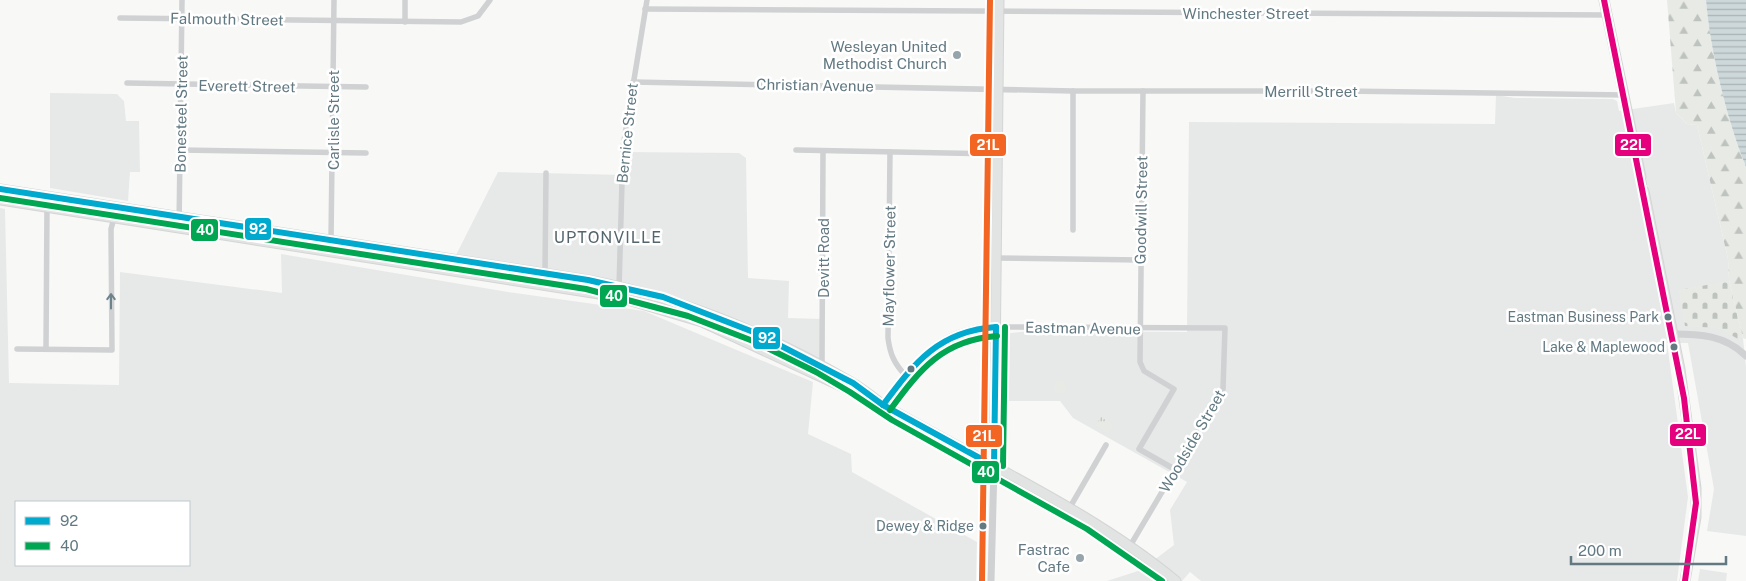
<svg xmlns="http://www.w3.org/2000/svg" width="1746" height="581" font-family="'Public Sans',sans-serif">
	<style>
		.built { fill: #e7e9e8; fill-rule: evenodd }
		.grass { fill: #e8ebe5 }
		.forest { fill: url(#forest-firs) }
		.cemetery { fill: url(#cemetery-stones) }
		.park { fill: url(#park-tufts) }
		.water { fill: url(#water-rules) }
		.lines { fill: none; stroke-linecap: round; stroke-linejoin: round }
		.primary-tunnel { stroke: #d2d8da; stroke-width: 9; stroke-dasharray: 9 4.5; stroke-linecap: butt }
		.primary-casing { stroke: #d4d5d5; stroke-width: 11 }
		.trunk-casing { stroke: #d4d5d5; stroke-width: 11 }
		.minor { stroke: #cfd1d2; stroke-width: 5.5 }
		.tertiary { stroke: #cfd1d2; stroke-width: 7 }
		.primary { stroke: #e2e3e3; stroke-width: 9 }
		.trunk { stroke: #e2e3e3; stroke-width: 9 }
		.bus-1-casing { stroke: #fff; stroke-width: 10 }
		.bus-2-casing { stroke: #fff; stroke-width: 10 }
		.bus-3-casing { stroke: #fff; stroke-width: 10 }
		.bus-4-casing { stroke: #fff; stroke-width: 10 }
		.bus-1 { stroke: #00a9ce; stroke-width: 6 }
		.bus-2 { stroke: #00a651; stroke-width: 6 }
		.bus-3 { stroke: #e5007d; stroke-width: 6 }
		.bus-4 { stroke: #f26522; stroke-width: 6 }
		.oneway { stroke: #6d828a }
		.poi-dot { fill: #96a5ab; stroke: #fff; stroke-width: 2 }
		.bus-dot { fill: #627982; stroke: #fff; stroke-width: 2 }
		.labels { text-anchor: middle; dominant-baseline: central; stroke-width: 5; stroke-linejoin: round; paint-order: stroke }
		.bus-label { font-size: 14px; fill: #627982; stroke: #fff; text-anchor: end }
		.street-label { font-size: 15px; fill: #627982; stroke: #fff }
		.poi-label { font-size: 15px; fill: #627982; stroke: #fff; text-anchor: end }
		.neighbourhood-label { font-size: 16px; letter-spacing: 1px; fill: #54656d; stroke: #fff }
		.line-badge { stroke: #fff; stroke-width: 2 }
		.badge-label { font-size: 14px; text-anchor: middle; font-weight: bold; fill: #fff }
	</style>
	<defs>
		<pattern id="forest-firs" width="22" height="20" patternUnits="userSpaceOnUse" patternTransform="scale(1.25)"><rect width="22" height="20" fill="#e8ebe5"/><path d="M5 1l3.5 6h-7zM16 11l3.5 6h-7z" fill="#bfc3bf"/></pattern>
		<pattern id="cemetery-stones" width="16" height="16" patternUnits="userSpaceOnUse" patternTransform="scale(1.25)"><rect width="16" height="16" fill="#e8ebe5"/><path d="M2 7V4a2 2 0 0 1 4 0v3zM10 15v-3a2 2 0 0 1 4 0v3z" fill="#bfc3bf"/></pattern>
		<pattern id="park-tufts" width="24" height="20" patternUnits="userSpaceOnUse" patternTransform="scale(1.25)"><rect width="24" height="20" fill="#e8ebe5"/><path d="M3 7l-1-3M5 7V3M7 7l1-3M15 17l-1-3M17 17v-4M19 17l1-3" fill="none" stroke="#bfc3bf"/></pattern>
		<pattern id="water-rules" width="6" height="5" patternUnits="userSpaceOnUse" patternTransform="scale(1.25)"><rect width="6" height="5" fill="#cdd8da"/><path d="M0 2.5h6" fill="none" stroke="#aab4b6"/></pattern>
	</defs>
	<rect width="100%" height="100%" fill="#f8f8f7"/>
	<g class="built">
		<path d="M50,93L117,94L124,101L126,121H139L140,172H130L128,201L50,188Z"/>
		<path d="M1496,95L1515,98L1613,99L1617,101L1619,111L1674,103L1676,113L1687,124L1697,125L1728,259L1729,280L1743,338L1746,367V536L1707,531L1714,489L1688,343H1667L1688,497L1677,581H1201L1190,572L1182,581H1107L1141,570L1174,545L1170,510L1187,482L1073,418L1060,401H1001L1002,343L1005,336L1011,333L1031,331L1187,332L1189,122L1495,124Z"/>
		<path d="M625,152L739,153L746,158L748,278L789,281L788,318L822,319V366L663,297L454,259L498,172L624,175Z"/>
		<path d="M0,208L5,209L9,383L119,385L120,272L282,293L281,254L508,292L644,311L813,382L808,434L851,454L852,472L977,542L976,581H0ZM16,502H189V565H16Z"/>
		<path d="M1700,569L1727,573L1726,581H1698Z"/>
	</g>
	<circle class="grass" cx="1060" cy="387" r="6"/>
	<path class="forest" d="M1667,0H1706C1710,50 1727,121 1746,167V339L1743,338L1729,280L1728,259L1697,125L1687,124L1676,113Z"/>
	<path class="cemetery" d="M1729,281L1742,336L1740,340L1718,328L1685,326L1679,290Z"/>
	<path class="park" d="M1101,417L1113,425L1108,433L1096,425Z"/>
	<path class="water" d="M1706,0H1746V167C1727,121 1710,50 1706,0Z"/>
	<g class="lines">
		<path class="primary-tunnel" d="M1641,177L1644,191"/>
		<g class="primary-casing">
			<g id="primary">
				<path d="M1604,0L1641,177"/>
				<path d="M1644,191L1680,369L1696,488V517L1685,581"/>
				<path d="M994,466L999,0"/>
			</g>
		</g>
		<g class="trunk-casing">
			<g id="trunk">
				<path d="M0,189L588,280C681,298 769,334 851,382C862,388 872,397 882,404C901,416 922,426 941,437C1021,481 1106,523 1176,581"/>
				<path d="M0,200L618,297L702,322L871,400"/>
			</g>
		</g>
		<g class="minor">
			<path d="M645,9L1608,15"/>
			<path d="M120,18L461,22L478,16L490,0"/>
			<path d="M405,22V0"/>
			<path d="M633,82L1073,91H1343L1624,95"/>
			<path d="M127,83L366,87"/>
			<path d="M1143,91L1140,362L1144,371L1174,389L1139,449L1176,470"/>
			<path d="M180,150L366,153"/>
			<path d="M796,150L998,154"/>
			<path d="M890,152L888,338C890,354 894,363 905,375"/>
			<path d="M179,228L182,0"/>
			<path d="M1073,230V91"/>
			<path d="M331,240L334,0"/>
			<path d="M996,258L1141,260"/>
			<path d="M545,273L546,173"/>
			<path d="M619,288L623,147L647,0"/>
			<path d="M996,327L1225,328L1223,389L1130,546"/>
			<path d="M17,349L112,350L111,229L114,218"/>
			<path d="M46,349L47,207"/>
			<path d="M822,366L823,151"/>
			<path d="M1069,509L1106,445"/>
		</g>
		<g class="tertiary">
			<path d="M1672,334C1700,334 1725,335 1746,356"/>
			<path d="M883,405C913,364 941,326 996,327"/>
			<path d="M991,581L994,466"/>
		</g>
		<use href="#primary" class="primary"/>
		<use href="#trunk" class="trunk"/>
		<g class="bus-1-casing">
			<g id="bus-1">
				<path d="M0,189L588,280L663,297L756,333L853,383L883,405L994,466"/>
				<path d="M883,405C915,362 939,331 996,327"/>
				<path d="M994,466L996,327"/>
			</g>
		</g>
		<g class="bus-2-casing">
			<g id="bus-2">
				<path d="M0,198L586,289L688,316L753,341L816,372L850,392L892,420L1087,529L1162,581"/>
				<path d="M890,410C920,369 943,340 997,336"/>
				<path d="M1003,466L1005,327"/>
			</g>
		</g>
		<g class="bus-3-casing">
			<path id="bus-3" d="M1604,0L1684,398L1696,503L1685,581"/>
		</g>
		<g class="bus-4-casing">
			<path id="bus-4" d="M982,581L990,0"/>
		</g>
		<use href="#bus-1" class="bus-1"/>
		<use href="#bus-2" class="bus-2"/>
		<use href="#bus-3" class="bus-3"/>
		<use href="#bus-4" class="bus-4"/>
	</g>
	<defs><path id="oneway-shaft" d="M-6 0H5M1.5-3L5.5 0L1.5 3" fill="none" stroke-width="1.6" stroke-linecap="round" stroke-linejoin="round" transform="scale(1.25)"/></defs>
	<use class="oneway" href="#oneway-shaft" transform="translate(111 301) rotate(-90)"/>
	<g class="poi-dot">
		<circle cx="957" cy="55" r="5"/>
		<circle cx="1080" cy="558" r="5"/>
	</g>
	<g class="bus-dot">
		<circle cx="1668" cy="317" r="4.5"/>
		<circle cx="1674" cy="347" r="4.5"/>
		<circle cx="911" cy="369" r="4.5"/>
		<circle cx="983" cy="526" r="4.5"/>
	</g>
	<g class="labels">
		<g class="bus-label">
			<text x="1659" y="317">Eastman Business Park</text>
			<text x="1665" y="347">Lake &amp; Maplewood</text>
			<text x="974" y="526">Dewey &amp; Ridge</text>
		</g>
		<g class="street-label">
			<text x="1246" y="13">Winchester Street</text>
			<text transform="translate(227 19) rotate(1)">Falmouth Street</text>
			<text transform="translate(815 85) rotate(1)">Christian Avenue</text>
			<text transform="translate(247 86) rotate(1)">Everett Street</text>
			<text x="1311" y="91">Merrill Street</text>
			<text transform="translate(181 114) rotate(-89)">Bonesteel Street</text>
			<text transform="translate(333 120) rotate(-90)">Carlisle Street</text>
			<text transform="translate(627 133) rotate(-84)">Bernice Street</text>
			<text transform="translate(1141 210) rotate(-89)">Goodwill Street</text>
			<text transform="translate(823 258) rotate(-90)">Devitt Road</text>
			<text transform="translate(889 266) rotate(-89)">Mayflower Street</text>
			<text transform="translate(1083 328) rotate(1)">Eastman Avenue</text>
			<text transform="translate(1192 441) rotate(-60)">Woodside Street</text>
		</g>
		<g class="poi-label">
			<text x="947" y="46">Wesleyan United<tspan x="947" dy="17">Methodist Church</tspan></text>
			<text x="1070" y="549">Fastrac<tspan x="1070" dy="17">Cafe</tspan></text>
		</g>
		<g class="neighbourhood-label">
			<text x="608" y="237">UPTONVILLE</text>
		</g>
	</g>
	<g class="line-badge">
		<rect x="1614" y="133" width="38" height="24" rx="5" fill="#e5007d"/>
		<rect x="969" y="133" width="38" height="24" rx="5" fill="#f26522"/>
		<rect x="244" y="217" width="28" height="24" rx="5" fill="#00a9ce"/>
		<rect x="190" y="218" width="29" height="24" rx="5" fill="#00a651"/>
		<rect x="599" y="284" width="29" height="24" rx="5" fill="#00a651"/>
		<rect x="752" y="326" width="29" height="24" rx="5" fill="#00a9ce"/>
		<rect x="1669" y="423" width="38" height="24" rx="5" fill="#e5007d"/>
		<rect x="965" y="424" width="38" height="24" rx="5" fill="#f26522"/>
		<rect x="971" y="460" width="29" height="24" rx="5" fill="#00a651"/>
	</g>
	<g class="badge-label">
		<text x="1633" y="150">22L</text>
		<text x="988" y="150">21L</text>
		<text x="258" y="234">92</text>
		<text x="205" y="235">40</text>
		<text x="614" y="301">40</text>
		<text x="767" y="343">92</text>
		<text x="1688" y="439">22L</text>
		<text x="984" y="441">21L</text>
		<text x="986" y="477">40</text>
	</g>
	<rect x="15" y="501" width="175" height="65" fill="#ffffff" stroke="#c0c9cd"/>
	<rect x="25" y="517" width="25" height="8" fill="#00a9ce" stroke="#c0c9cd"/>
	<text x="60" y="526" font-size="15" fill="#627982">92</text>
	<rect x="25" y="542" width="25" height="8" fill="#00a651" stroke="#c0c9cd"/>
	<text x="60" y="551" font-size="15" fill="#627982">40</text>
	<path d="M1571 556v8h155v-8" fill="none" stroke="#627982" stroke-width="2.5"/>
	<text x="1578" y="556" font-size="15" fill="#627982" stroke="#ffffff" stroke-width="4" paint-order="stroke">200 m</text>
</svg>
